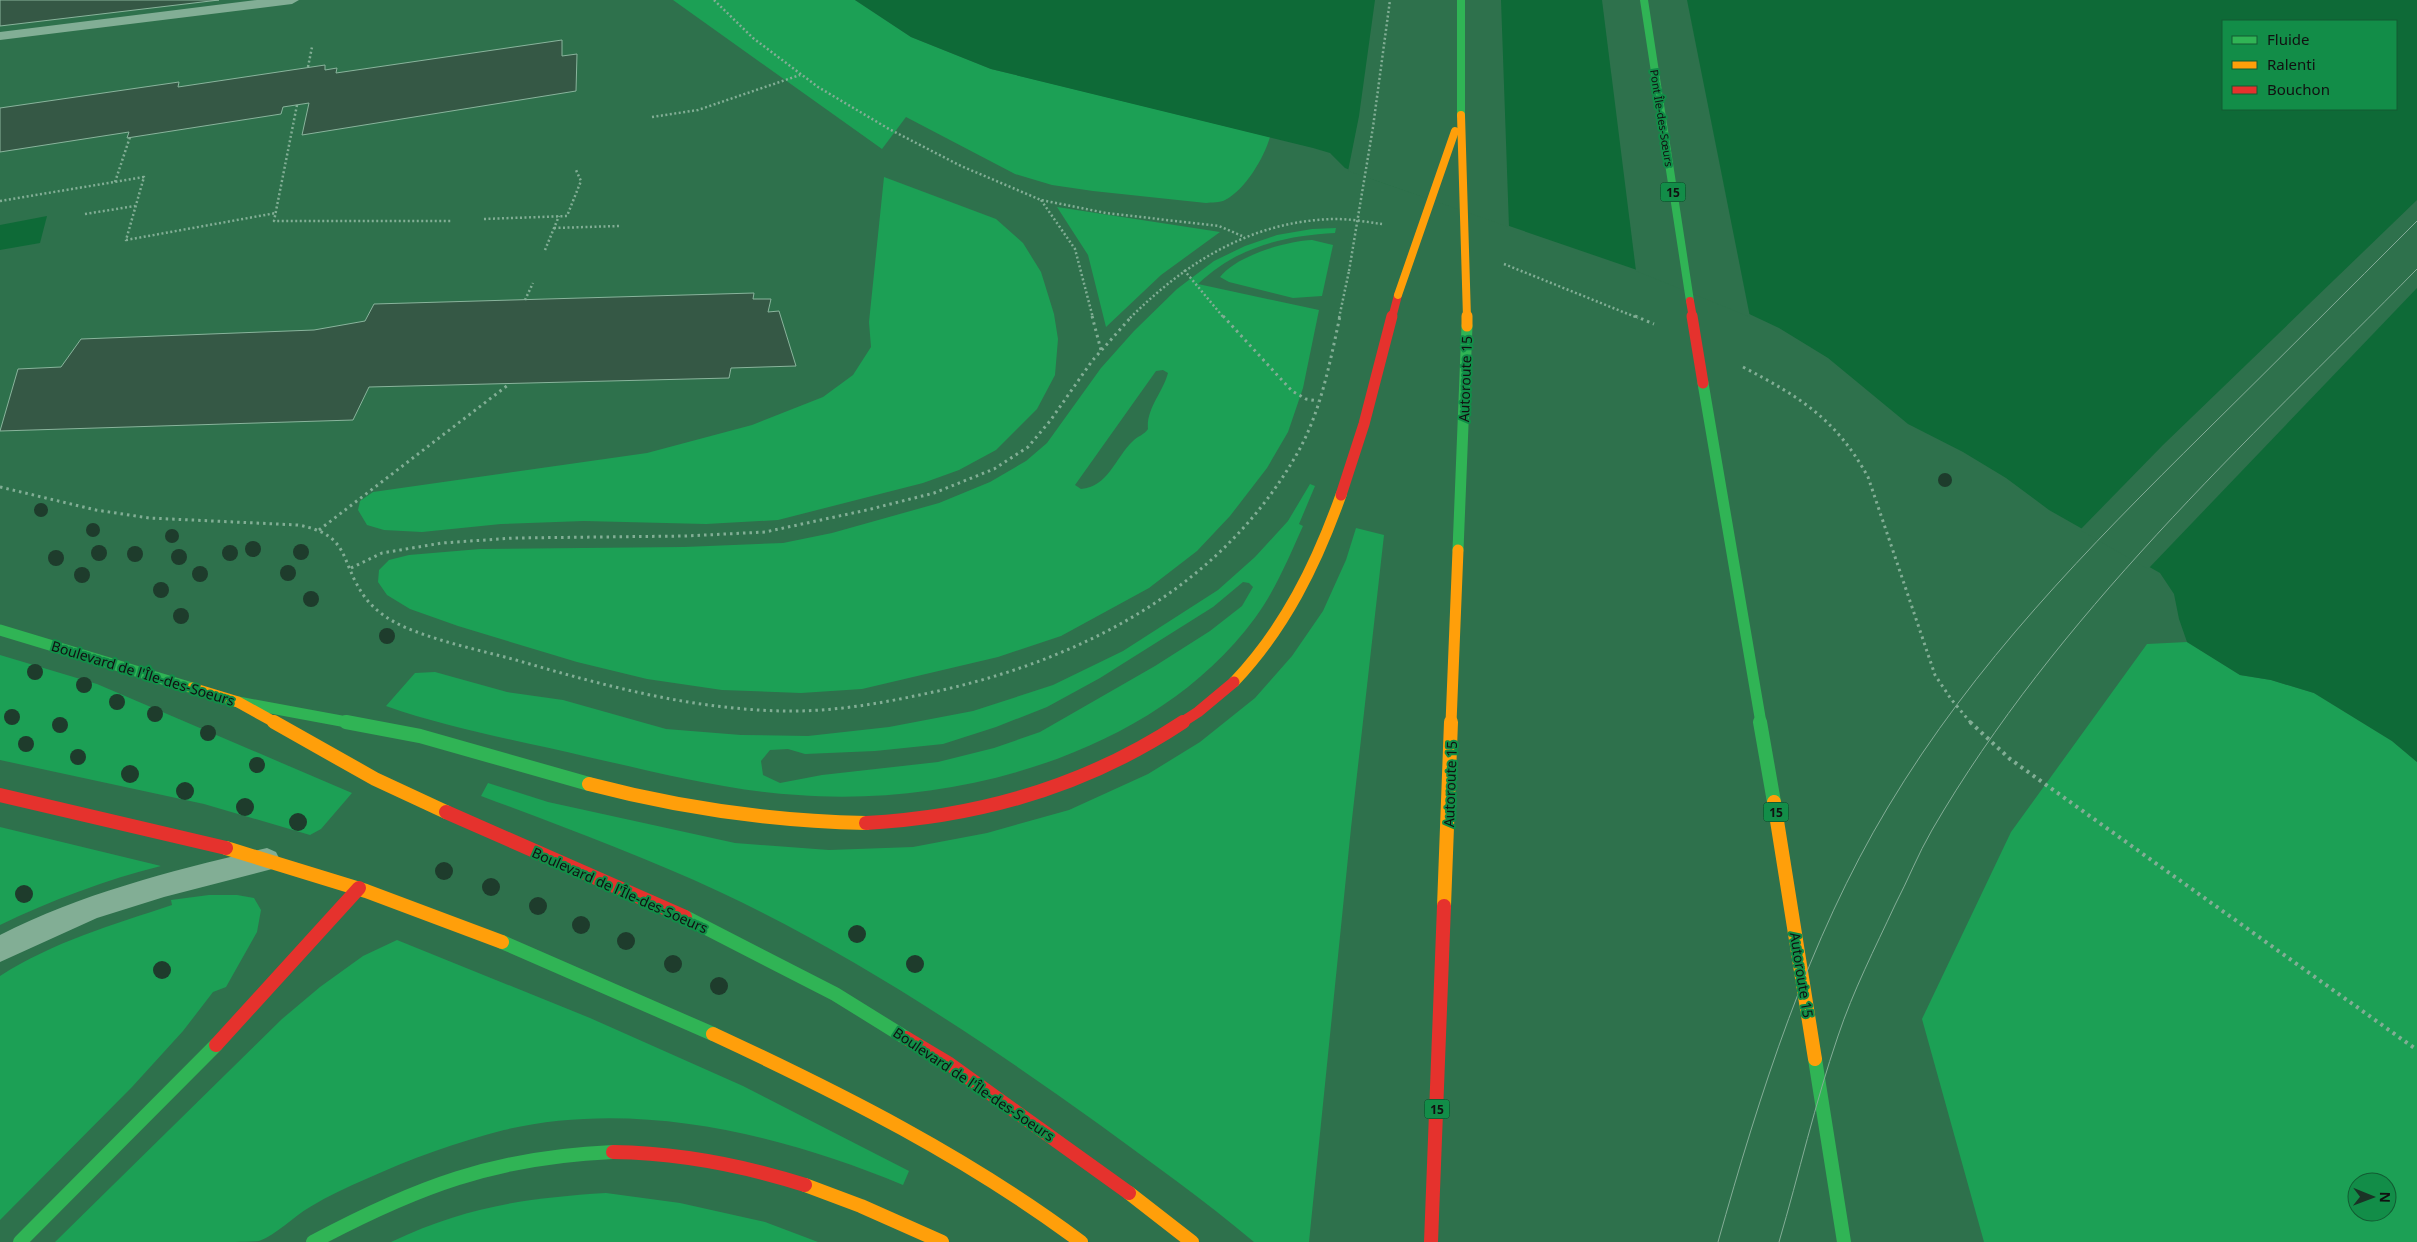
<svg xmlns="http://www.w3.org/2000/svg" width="2417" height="1242" font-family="'Noto Sans',sans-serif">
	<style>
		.green { fill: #1ca055; fill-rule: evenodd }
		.water { fill: #0e6a37; fill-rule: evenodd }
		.pier { fill: #2e714c }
		.building { fill: #355845; stroke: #89b49c }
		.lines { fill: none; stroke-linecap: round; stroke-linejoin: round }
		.path-far2 { stroke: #82ae95; stroke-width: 2.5; stroke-dasharray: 2 2.5; stroke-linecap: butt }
		.path-far1 { stroke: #82ae95; stroke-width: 3; stroke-dasharray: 2.5 4; stroke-linecap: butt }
		.path { stroke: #82ae95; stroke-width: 4; stroke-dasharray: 3 4.5; stroke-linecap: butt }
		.lane { fill: #82ae95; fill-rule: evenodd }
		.fast-far2 { stroke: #30b455; stroke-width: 8 }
		.fast-far1 { stroke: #30b455; stroke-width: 11 }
		.fast { stroke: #30b455; stroke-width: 14 }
		.slow-far1 { stroke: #ff9f0a; stroke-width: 11 }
		.slow { stroke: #ff9f0a; stroke-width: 14 }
		.jam-far2 { stroke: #e5322d; stroke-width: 8 }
		.jam-far1 { stroke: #e5322d; stroke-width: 11 }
		.jam { stroke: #e5322d; stroke-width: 14 }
		.tram { stroke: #84ad97; stroke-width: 1 }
		.path-bridge { stroke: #82ae95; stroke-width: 2.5; stroke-dasharray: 2 2.5; stroke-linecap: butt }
		.fast-bridge { stroke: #30b455; stroke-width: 8 }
		.slow-bridge-far1 { stroke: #ff9f0a; stroke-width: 8 }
		.slow-bridge { stroke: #ff9f0a; stroke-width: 11 }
		.jam-bridge-far1 { stroke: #e5322d; stroke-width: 8 }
		.jam-bridge { stroke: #e5322d; stroke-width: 11 }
		.tree { fill: #1e3c2c }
		.labels { text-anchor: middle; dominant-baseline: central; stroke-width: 4; stroke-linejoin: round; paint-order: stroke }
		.far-street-label { font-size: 11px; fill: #111; stroke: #128d48 }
		.shield { fill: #128d48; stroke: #113622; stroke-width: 1 }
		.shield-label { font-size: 12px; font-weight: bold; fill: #111 }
		.street-label { font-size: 14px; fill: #111; stroke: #128d48 }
	</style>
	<rect width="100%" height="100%" fill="#2e714c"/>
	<g class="green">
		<path d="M673,0H855L911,37L991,69L1270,137C1264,158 1245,190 1225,200C1220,203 1212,202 1206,203L1093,191L1052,185L1015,174L906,117L882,149Z"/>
		<path d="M884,177L996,219L1023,243L1041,272L1054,314L1058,339L1055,375L1037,409L996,450L959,470L923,483L778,520L706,524L584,521L501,524L422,532L384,530L367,525L358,510L360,501L373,492L647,453L752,425L823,397L853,375L871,347L869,322Z"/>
		<path d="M1057,207L1220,232L1161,275L1106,327L1088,255Z"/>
		<path d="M1336,228L1335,233C1282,236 1237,247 1198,284L1319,310L1303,388L1288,432L1267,468L1230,516L1197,551L1149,588L1061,636L998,657L862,689L801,693L722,690L647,679L577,662L458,626L410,609L387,595L378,582L379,570L389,560L409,555L480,549L684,547L783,543L832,533L939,503L990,482L1026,461L1047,443L1101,368L1134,331L1177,289L1214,261L1245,246L1277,235L1312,229ZM1163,370L1168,373C1163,392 1146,409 1148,429C1144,435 1138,436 1133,441C1115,458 1108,487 1081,489L1075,485L1156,371Z"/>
		<path d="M1312,240L1333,245L1322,296L1293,298L1229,282L1220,277C1236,256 1286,241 1312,240Z"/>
		<path d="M1310,484L1315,486L1299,524L1303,526C1289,557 1275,591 1255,618C1156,753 958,807 798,795C727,791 656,772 588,757C521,741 451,729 386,706L415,673L435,672L507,692L563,700L666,729L741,735L808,736L889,727L973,711L1053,685L1123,651L1218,590L1255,557L1288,521ZM1243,582L1249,583L1253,587L1242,606L1210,631L1155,666L1040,732L994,748L938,762L822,775L780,783L763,775L761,761L770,750L788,749L805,754L875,751L943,744L996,727L1047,707L1100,678L1213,607Z"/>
		<path d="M1356,528L1384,535L1351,828L1309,1242H1254C1204,1200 1152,1163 1100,1125C979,1038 854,955 720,892C642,856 561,826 481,796L488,783L548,802L735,843L829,850L913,847L987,833L1069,810L1148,774L1200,742L1255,698L1292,656L1323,611L1346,560Z"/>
		<path d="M2187,642L2240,675L2271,680L2314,693L2392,741L2417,762V1242H1984L1922,1019L2011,832L2147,644ZM2357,1182H2387V1212H2357Z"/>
		<path d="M0,655L97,684L352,793L321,829L310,835L204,804L0,760Z"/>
		<path d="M0,827L161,866C105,880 52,900 0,925Z"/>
		<path d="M209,895H237L254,898L261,910L257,932L226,987L213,992L183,1031L132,1087L0,1220V976C53,942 112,925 172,905L171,900Z"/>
		<path d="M397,940L590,1018L743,1086L909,1171L903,1185C780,1134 637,1099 504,1130C457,1142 410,1159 366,1179C347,1187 328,1196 310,1207C294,1216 276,1235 259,1241C250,1242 225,1242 215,1242C161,1242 108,1242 55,1242L282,1019L320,987L363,956Z"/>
		<path d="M606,1193L680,1203L765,1222L818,1242H391C465,1207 525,1198 606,1193Z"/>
	</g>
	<g class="water">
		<path d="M855,0H2417V762L2392,741L2314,693L2271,680L2240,675L2187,642L2179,619L2174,594L2160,573L2049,510L2006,478L1963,452L1908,424L1828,358L1779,328L1728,304L1669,281L1375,180L1345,168L1330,153L1313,148L991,69L911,37ZM2223,21H2396V109H2223Z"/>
		<path d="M47,216L40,243L0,250V225Z"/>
	</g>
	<g class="pier">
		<path d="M1375,0H1501L1509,227L1348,171L1359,116Z"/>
		<path d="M1602,0H1687L1750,317L1636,271Z"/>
		<path d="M2417,200V288L2148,569L2080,530L2163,445Z"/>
	</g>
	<g class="building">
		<path d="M0,0H219L0,26Z"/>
		<path d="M562,40V56L577,54L576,91L302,135L309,103L283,107L281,114L127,138L129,132L0,152V108L179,82L178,87L325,65V70L337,68L336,73Z"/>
		<path d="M754,293L753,299H771L768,312L779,311L796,366L731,368L729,378L369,387L353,420L0,431L18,369L61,367L81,339L314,330L365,321L374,304Z"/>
	</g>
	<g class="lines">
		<g class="path-far2">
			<path d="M714,0L753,38L818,87L889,129L961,166L1041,200L1106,213L1219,226L1242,236"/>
			<path d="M308,67L312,47"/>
			<path d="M297,105L274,221H452"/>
			<path d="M652,117L698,110L800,75"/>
			<path d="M115,182L130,137"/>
			<path d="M1041,200L1075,249L1093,318"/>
			<path d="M0,201L144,177L126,240L276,213"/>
			<path d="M85,214L135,206"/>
			<path d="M484,219L567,216L581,181L576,170"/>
			<path d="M554,228L619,226"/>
			<path d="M545,250L559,216"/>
			<path d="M1504,264L1638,318"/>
			<path d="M1184,270L1224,318"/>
			<path d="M525,300L533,283"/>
			<path d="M1130,318C1187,261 1254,220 1336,219C1351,219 1367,222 1382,224"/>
			<path d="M1339,318L1349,271"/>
		</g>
		<g class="path-far1">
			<path d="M1092,316L1101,350"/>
			<path d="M1223,316L1292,391L1306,399L1318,401"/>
			<path d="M1635,316L1654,324"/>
			<path d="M1743,367C1800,397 1836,419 1868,477L1935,675L1951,699L1971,723"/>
			<path d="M0,487L96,510L149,518L298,525C351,535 339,560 364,596C377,614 397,625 417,632C449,644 483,651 516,660C605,686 690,709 783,711C830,712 878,704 924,694C1075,663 1220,591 1298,452C1321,411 1330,362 1340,316"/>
			<path d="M319,530L508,385"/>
			<path d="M351,568L382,553L442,543L514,538L686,536L765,532L867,510L934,493L994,469L1028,447L1050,421L1092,361L1132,316"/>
		</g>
		<path class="path" d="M1970,722L2010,759L2417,1050"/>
		<g class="lane">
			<path d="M257,0H299L292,4L0,40V32Z"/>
			<path d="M267,848L276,852L280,860L276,868L164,897L97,918L0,962V935C84,892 175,870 267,848Z"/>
		</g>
		<path class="fast-far2" d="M1461,0V115"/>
		<g class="fast-far1">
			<path d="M1703,383L1761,723"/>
			<path d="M1458,550L1467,326"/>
			<path d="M0,630L192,688"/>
			<path d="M238,702L352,723"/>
		</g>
		<g class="fast">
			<path d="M346,722L420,736L589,784"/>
			<path d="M1760,722L1774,802"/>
			<path d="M685,917L835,994L906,1038"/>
			<path d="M502,942L713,1034"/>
			<path d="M1815,1059L1844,1242"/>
			<path d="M20,1242L216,1045"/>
			<path d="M313,1242C416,1187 495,1157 613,1152"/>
		</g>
		<g class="slow-far1">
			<path d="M1234,682C1285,628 1316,565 1341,495"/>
			<path d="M192,688L238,702L276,723"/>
			<path d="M1451,723L1458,550"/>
		</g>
		<g class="slow">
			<path d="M274,722L375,779L446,812"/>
			<path d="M589,784C680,808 771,821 866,823"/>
			<path d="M1774,802L1815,1059"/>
			<path d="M226,848L366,891L502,942"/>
			<path d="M1444,906L1451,722"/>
			<path d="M713,1034C842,1094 967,1157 1081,1242"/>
			<path d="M805,1185L861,1206L942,1242"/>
			<path d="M1129,1193L1192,1242"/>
		</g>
		<path class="jam-far2" d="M1392,318L1398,295"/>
		<g class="jam-far1">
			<path d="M1341,495L1364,424L1392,316"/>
			<path d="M1181,723L1198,712L1234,682"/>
		</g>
		<g class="jam">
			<path d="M0,795L226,848"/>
			<path d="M446,812L685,917"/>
			<path d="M866,823C979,817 1088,785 1183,722"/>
			<path d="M906,1038L948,1063L1129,1193"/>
			<path d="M216,1045L359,888"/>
			<path d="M613,1152C679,1153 742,1165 805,1185"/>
			<path d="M1431,1242L1444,906"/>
		</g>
		<g class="tram">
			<path d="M1718,1242C1760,1093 1808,940 1888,807C1975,662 2087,549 2206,431C2277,361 2347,291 2417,221"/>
			<path d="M1779,1242C1799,1174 1815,1103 1838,1036C1853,991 1875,948 1895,905C1908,880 1918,854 1932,830C2057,615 2244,445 2417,269"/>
		</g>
		<path class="path-bridge" d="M1349,271L1373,127L1390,0"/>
		<path class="fast-bridge" d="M1644,0L1690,301"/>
		<g class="slow-bridge-far1">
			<path d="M1461,115L1467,318"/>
			<path d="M1398,295L1455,131"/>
		</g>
		<path class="slow-bridge" d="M1467,316V326"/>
		<path class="jam-bridge-far1" d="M1690,301L1693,318"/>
		<path class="jam-bridge" d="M1692,316L1703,383"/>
	</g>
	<g class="tree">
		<circle cx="1945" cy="480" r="7"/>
		<circle cx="41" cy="510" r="7"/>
		<circle cx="93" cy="530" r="7"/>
		<circle cx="172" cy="536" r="7"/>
		<circle cx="253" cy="549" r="8"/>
		<circle cx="301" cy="552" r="8"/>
		<circle cx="99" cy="553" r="8"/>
		<circle cx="230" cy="553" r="8"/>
		<circle cx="135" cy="554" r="8"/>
		<circle cx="179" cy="557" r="8"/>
		<circle cx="56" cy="558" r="8"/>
		<circle cx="288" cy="573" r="8"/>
		<circle cx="200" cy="574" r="8"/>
		<circle cx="82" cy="575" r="8"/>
		<circle cx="161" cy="590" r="8"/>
		<circle cx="311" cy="599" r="8"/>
		<circle cx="181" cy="616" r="8"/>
		<circle cx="387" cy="636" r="8"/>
		<circle cx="35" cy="672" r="8"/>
		<circle cx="84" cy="685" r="8"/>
		<circle cx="117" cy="702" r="8"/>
		<circle cx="155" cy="714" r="8"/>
		<circle cx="12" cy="717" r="8"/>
		<circle cx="60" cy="725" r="8"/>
		<circle cx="208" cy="733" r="8"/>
		<circle cx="26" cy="744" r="8"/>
		<circle cx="78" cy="757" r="8"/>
		<circle cx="257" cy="765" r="8"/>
		<circle cx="130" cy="774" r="9"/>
		<circle cx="185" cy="791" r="9"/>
		<circle cx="245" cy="807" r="9"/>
		<circle cx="298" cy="822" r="9"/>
		<circle cx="444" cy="871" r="9"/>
		<circle cx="491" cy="887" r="9"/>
		<circle cx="24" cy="894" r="9"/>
		<circle cx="538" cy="906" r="9"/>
		<circle cx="581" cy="925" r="9"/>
		<circle cx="857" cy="934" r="9"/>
		<circle cx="626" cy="941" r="9"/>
		<circle cx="673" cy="964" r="9"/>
		<circle cx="915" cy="964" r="9"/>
		<circle cx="162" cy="970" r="9"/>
		<circle cx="719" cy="986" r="9"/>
	</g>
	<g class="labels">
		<g class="far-street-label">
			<text transform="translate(1662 118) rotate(81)">Pont Île-des-Sœurs</text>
		</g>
		<g class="shield">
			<rect x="1660.5" y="182.5" width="25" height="19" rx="4"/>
			<rect x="1763.5" y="802.5" width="25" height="19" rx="4"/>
			<rect x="1424.5" y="1099.5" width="25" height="19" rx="4"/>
		</g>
		<g class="shield-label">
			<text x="1673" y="192">15</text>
			<text x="1776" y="812">15</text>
			<text x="1437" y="1109">15</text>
		</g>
		<g class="street-label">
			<text transform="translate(1465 379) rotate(-88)">Autoroute 15</text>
			<text transform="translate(143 673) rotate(17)">Boulevard de l'Île-des-Soeurs</text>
			<text transform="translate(1450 784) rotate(-88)">Autoroute 15</text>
			<text transform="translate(620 890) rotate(24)">Boulevard de l'Île-des-Soeurs</text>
			<text transform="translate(1802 975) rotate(81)">Autoroute 15</text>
			<text transform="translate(974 1084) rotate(34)">Boulevard de l'Île-des-Soeurs</text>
		</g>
	</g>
	<rect x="2222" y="20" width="175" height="90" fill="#128d48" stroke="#125b32"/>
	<rect x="2232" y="36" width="25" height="8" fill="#30b455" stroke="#125b32"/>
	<text x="2267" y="45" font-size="15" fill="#111111">Fluide</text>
	<rect x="2232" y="61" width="25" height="8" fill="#ff9f0a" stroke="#125b32"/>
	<text x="2267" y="70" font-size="15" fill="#111111">Ralenti</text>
	<rect x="2232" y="86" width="25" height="8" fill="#e5322d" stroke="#125b32"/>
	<text x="2267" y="95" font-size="15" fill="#111111">Bouchon</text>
	<g transform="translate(2372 1197) rotate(91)"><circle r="24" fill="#128d48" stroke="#125b32"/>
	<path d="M0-4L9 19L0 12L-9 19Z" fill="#1b3326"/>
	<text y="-8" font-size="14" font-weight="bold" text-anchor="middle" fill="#111111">N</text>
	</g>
</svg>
